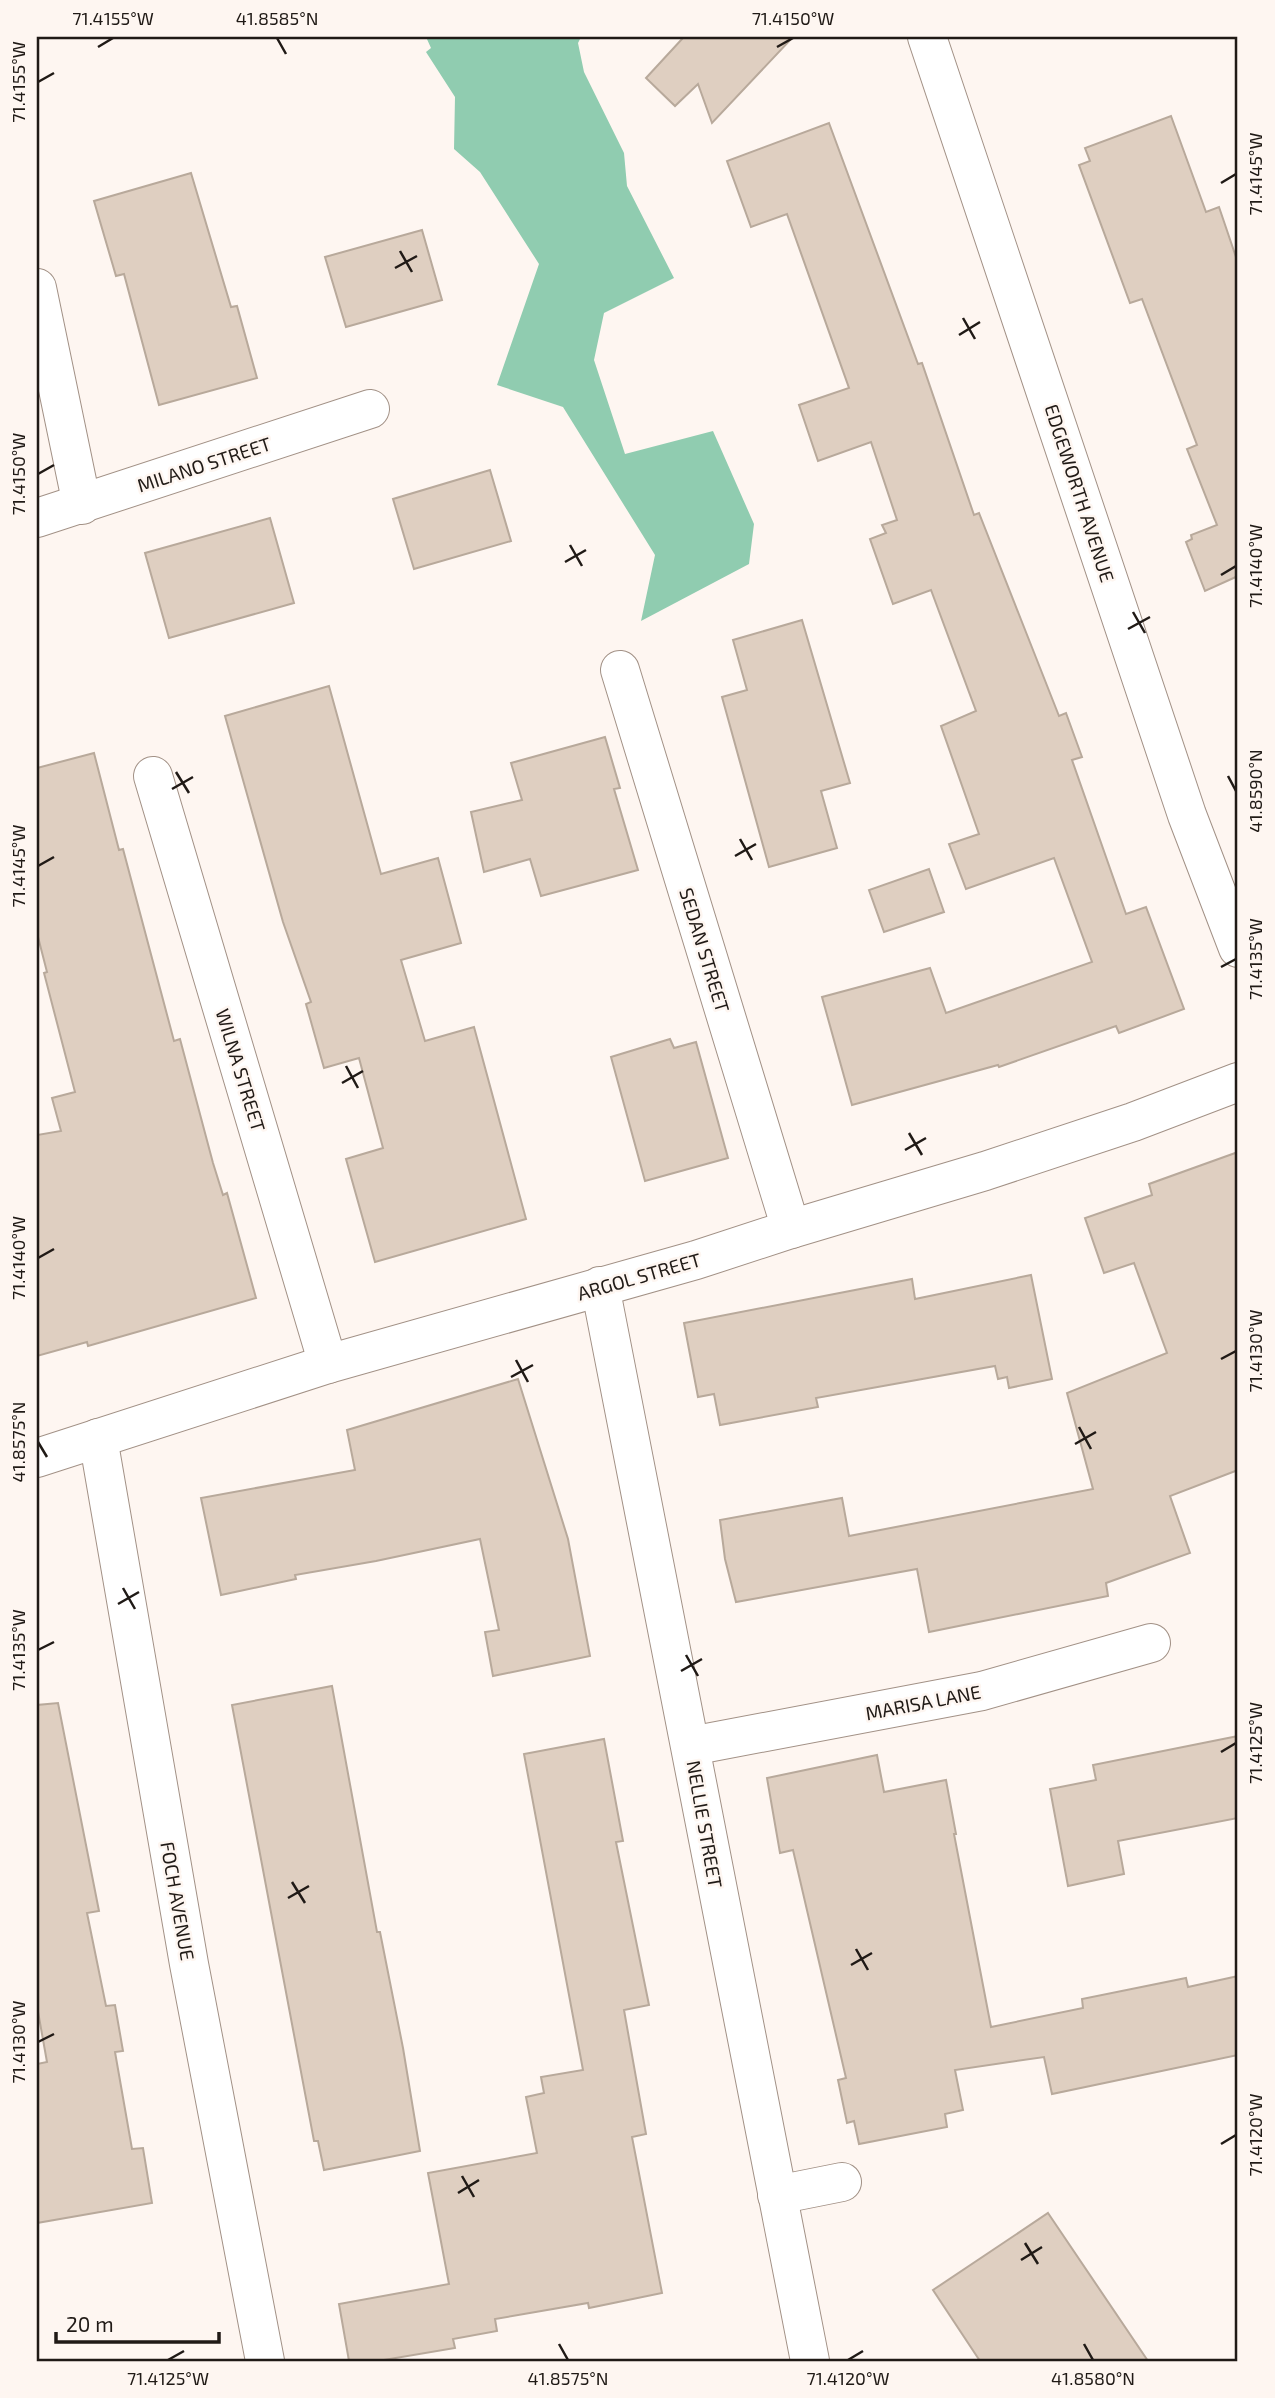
<svg xmlns="http://www.w3.org/2000/svg" width="1275" height="2398" font-family="'Exo 2',sans-serif">
	<style>
		.forest { fill: #90ccb0 }
		.building { fill: #dfcfc1; stroke: #b8a99b; stroke-width: 2 }
		.lines { fill: none; stroke-linecap: round; stroke-linejoin: round }
		.minor-casing { stroke: #a29186; stroke-width: 40 }
		.minor { stroke: #fff; stroke-width: 38 }
		.ticks { fill: none; stroke: #201a16; stroke-width: 2.5 }
		.labels { text-anchor: middle; dominant-baseline: central; stroke-width: 5; stroke-linejoin: round; paint-order: stroke }
		.street-label { font-size: 19px; fill: #201a16; stroke: #fef6f1 }
		.neatline { fill: none; stroke: #201a16; stroke-width: 2.5 }
		.ticks-label { font-size: 18px; text-anchor: middle; fill: #201a16 }
	</style>
	<rect width="100%" height="100%" fill="#fef6f1"/>
	<path class="forest" d="M426,37H581L578,43L584,72L624,153L627,186L674,278L604,313L594,360L625,454L713,431L754,524L749,564L641,621L655,555L563,407L497,385L539,264L480,172L454,149L455,97L426,52L431,48Z"/>
	<g class="building">
		<path d="M681,37H793L712,123L698,84L675,106L646,78L682,39Z"/>
		<path d="M1171,116L1206,212L1219,207L1238,263V576L1205,591L1186,542L1192,539L1191,535L1217,525L1187,449L1197,445L1142,299L1130,303L1079,165L1090,161L1085,148Z"/>
		<path d="M829,123L918,364L922,363L974,515L979,513L1059,716L1066,713L1082,757L1072,760L1126,914L1146,907L1184,1009L1119,1033L1116,1026L999,1067L998,1065L852,1105L822,997L930,968L946,1013L1092,962L1054,858L966,889L949,844L979,834L941,726L976,711L931,590L893,604L870,539L886,533L882,525L897,520L871,442L818,461L799,405L849,388L787,214L751,227L727,161Z"/>
		<path d="M191,173L231,307L237,306L257,378L159,405L124,274L116,276L94,201Z"/>
		<path d="M422,230L442,300L346,327L325,257Z"/>
		<path d="M490,470L511,541L414,569L393,499Z"/>
		<path d="M270,518L294,603L169,638L145,553Z"/>
		<path d="M802,620L850,783L821,791L837,848L769,867L722,697L747,690L733,640Z"/>
		<path d="M329,686L381,874L438,858L461,943L401,960L425,1041L474,1027L526,1219L375,1262L346,1159L383,1148L359,1058L324,1068L306,1004L311,1002L283,922L225,716Z"/>
		<path d="M605,737L620,788L614,789L638,870L541,896L530,859L484,872L471,812L522,800L511,763Z"/>
		<path d="M94,753L119,850L123,849L174,1041L180,1039L213,1163L223,1195L227,1193L256,1298L88,1346L87,1342L37,1356V1135L61,1131L52,1098L75,1092L44,973L47,972L37,933V768Z"/>
		<path d="M929,869L944,912L884,932L869,890Z"/>
		<path d="M670,1039L674,1048L696,1042L728,1158L645,1181L611,1057Z"/>
		<path d="M1238,1152V1470L1170,1496L1190,1553L1106,1583L1108,1596L929,1632L917,1569L736,1602L725,1559L720,1520L842,1498L849,1536L1093,1489L1067,1393L1167,1353L1134,1263L1104,1273L1085,1218L1152,1195L1149,1184Z"/>
		<path d="M1031,1275L1052,1379L1009,1388L1007,1377L998,1379L995,1366L816,1398L818,1407L720,1425L714,1394L698,1397L684,1323L912,1279L915,1299Z"/>
		<path d="M518,1379L568,1539L590,1656L493,1676L485,1632L499,1630L480,1539L376,1561L295,1575L296,1579L221,1595L201,1498L355,1470L347,1430Z"/>
		<path d="M332,1686L377,1932H380L403,2048L420,2151L324,2170L318,2141H314L232,1705Z"/>
		<path d="M58,1703L99,1911L87,1913L106,2006L115,2005L123,2051L115,2052L132,2149L143,2148L152,2203L37,2223V2064L47,2062L37,2006V1705Z"/>
		<path d="M1238,1736V1818L1118,1841L1124,1874L1068,1886L1050,1789L1096,1780L1093,1765Z"/>
		<path d="M604,1739L623,1841L616,1842L649,2005L624,2010L646,2134L632,2137L662,2293L589,2308L588,2303L495,2319L497,2331L453,2339L455,2348L378,2361H349L339,2304L449,2284L428,2173L537,2153L526,2097L544,2093L541,2077L583,2070L524,1754Z"/>
		<path d="M877,1755L884,1792L946,1780L956,1834H954L991,2027L1083,2008L1082,1999L1186,1978L1188,1987L1238,1976V2055L1052,2094L1044,2057L955,2070L963,2110L945,2114L947,2127L859,2144L854,2121L847,2123L838,2080L846,2078L793,1850L780,1853L767,1778Z"/>
		<path d="M1048,2213L1148,2361H980L933,2290Z"/>
	</g>
	<g class="lines">
		<g class="minor-casing">
			<g id="minor">
				<path d="M927,37L1187,815L1238,948"/>
				<path d="M37,288L82,505"/>
				<path d="M37,518L370,409"/>
				<path d="M620,670L791,1229"/>
				<path d="M153,776L328,1364"/>
				<path d="M600,1286L810,2361"/>
				<path d="M98,1438L189,1964L265,2361"/>
				<path d="M37,1458L328,1364L696,1260L791,1229L985,1171L1133,1122L1238,1082"/>
				<path d="M691,1746L982,1691L1151,1643"/>
				<path d="M777,2195L842,2182"/>
			</g>
		</g>
		<use href="#minor" class="minor"/>
	</g>
	<path class="ticks" d="M277,38L286,54M98,47L113,38M777,47L793,38M38,82L54,73M1221,183L1236,174M400,251L412,272M395,268L417,256M963,318L975,339M959,335L980,322M38,474L54,465M570,545L582,566M565,562L586,550M1221,575L1236,566M1133,612L1145,633M1128,629L1150,617M176,772L189,793M1228,776L1236,791M172,789L193,777M740,839L752,860M735,856L756,844M38,866L54,857M1221,967L1236,959M346,1066L358,1088M342,1083L363,1071M909,1133L922,1155M905,1150L926,1138M38,1258L54,1249M1221,1359L1236,1351M516,1360L528,1382M511,1377L533,1365M1079,1427L1091,1449M38,1442L47,1457M1075,1444L1096,1432M123,1588L135,1609M118,1604L139,1592M38,1650L54,1642M686,1655L698,1676M681,1671L702,1659M1221,1752L1236,1743M292,1882L305,1903M288,1898L309,1886M856,1949L868,1970M851,1965L872,1953M38,2042L54,2034M1221,2144L1236,2135M462,2176L474,2197M458,2193L479,2180M1025,2243L1038,2264M1021,2260L1042,2247M559,2344L568,2360M1084,2344L1093,2360M168,2360L184,2351M848,2360L863,2351"/>
	<g class="labels">
		<g class="street-label">
			<text transform="translate(204 464) rotate(-18)">MILANO STREET</text>
			<text transform="translate(1080 493) rotate(72)">EDGEWORTH AVENUE</text>
			<text transform="translate(705 950) rotate(73)">SEDAN STREET</text>
			<text transform="translate(241 1070) rotate(73)">WILNA STREET</text>
			<text transform="translate(639 1276) rotate(-16)">ARGOL STREET</text>
			<text transform="translate(923 1702) rotate(-11)">MARISA LANE</text>
			<text transform="translate(705 1824) rotate(80)">NELLIE STREET</text>
			<text transform="translate(178 1901) rotate(80)">FOCH AVENUE</text>
		</g>
	</g>
	<rect width="1275" height="2398" fill="none" stroke="#fef6f1" stroke-width="77"/>
	<path d="M56 2332v10h163v-10" fill="none" stroke="#201a16" stroke-width="3.5"/>
	<text x="66" y="2332" font-size="21" fill="#201a16" stroke="#fef6f1" stroke-width="5" paint-order="stroke">20 m</text>
	<rect x="38" y="38" width="1198" height="2322" class="neatline"/>
	<g class="ticks-label">
		<text x="113" y="25">71.4155°W</text>
		<text x="277" y="25">41.8585°N</text>
		<text x="793" y="25">71.4150°W</text>
		<text transform="translate(19 82) rotate(-90)" y="6">71.4155°W</text>
		<text transform="translate(1256 174) rotate(-90)" y="6">71.4145°W</text>
		<text transform="translate(19 474) rotate(-90)" y="6">71.4150°W</text>
		<text transform="translate(1256 566) rotate(-90)" y="6">71.4140°W</text>
		<text transform="translate(1256 791) rotate(-90)" y="6">41.8590°N</text>
		<text transform="translate(19 866) rotate(-90)" y="6">71.4145°W</text>
		<text transform="translate(1256 959) rotate(-90)" y="6">71.4135°W</text>
		<text transform="translate(19 1258) rotate(-90)" y="6">71.4140°W</text>
		<text transform="translate(1256 1351) rotate(-90)" y="6">71.4130°W</text>
		<text transform="translate(19 1442) rotate(-90)" y="6">41.8575°N</text>
		<text transform="translate(19 1650) rotate(-90)" y="6">71.4135°W</text>
		<text transform="translate(1256 1743) rotate(-90)" y="6">71.4125°W</text>
		<text transform="translate(19 2042) rotate(-90)" y="6">71.4130°W</text>
		<text transform="translate(1256 2135) rotate(-90)" y="6">71.4120°W</text>
		<text x="168" y="2385">71.4125°W</text>
		<text x="568" y="2385">41.8575°N</text>
		<text x="848" y="2385">71.4120°W</text>
		<text x="1093" y="2385">41.8580°N</text>
	</g>
</svg>
